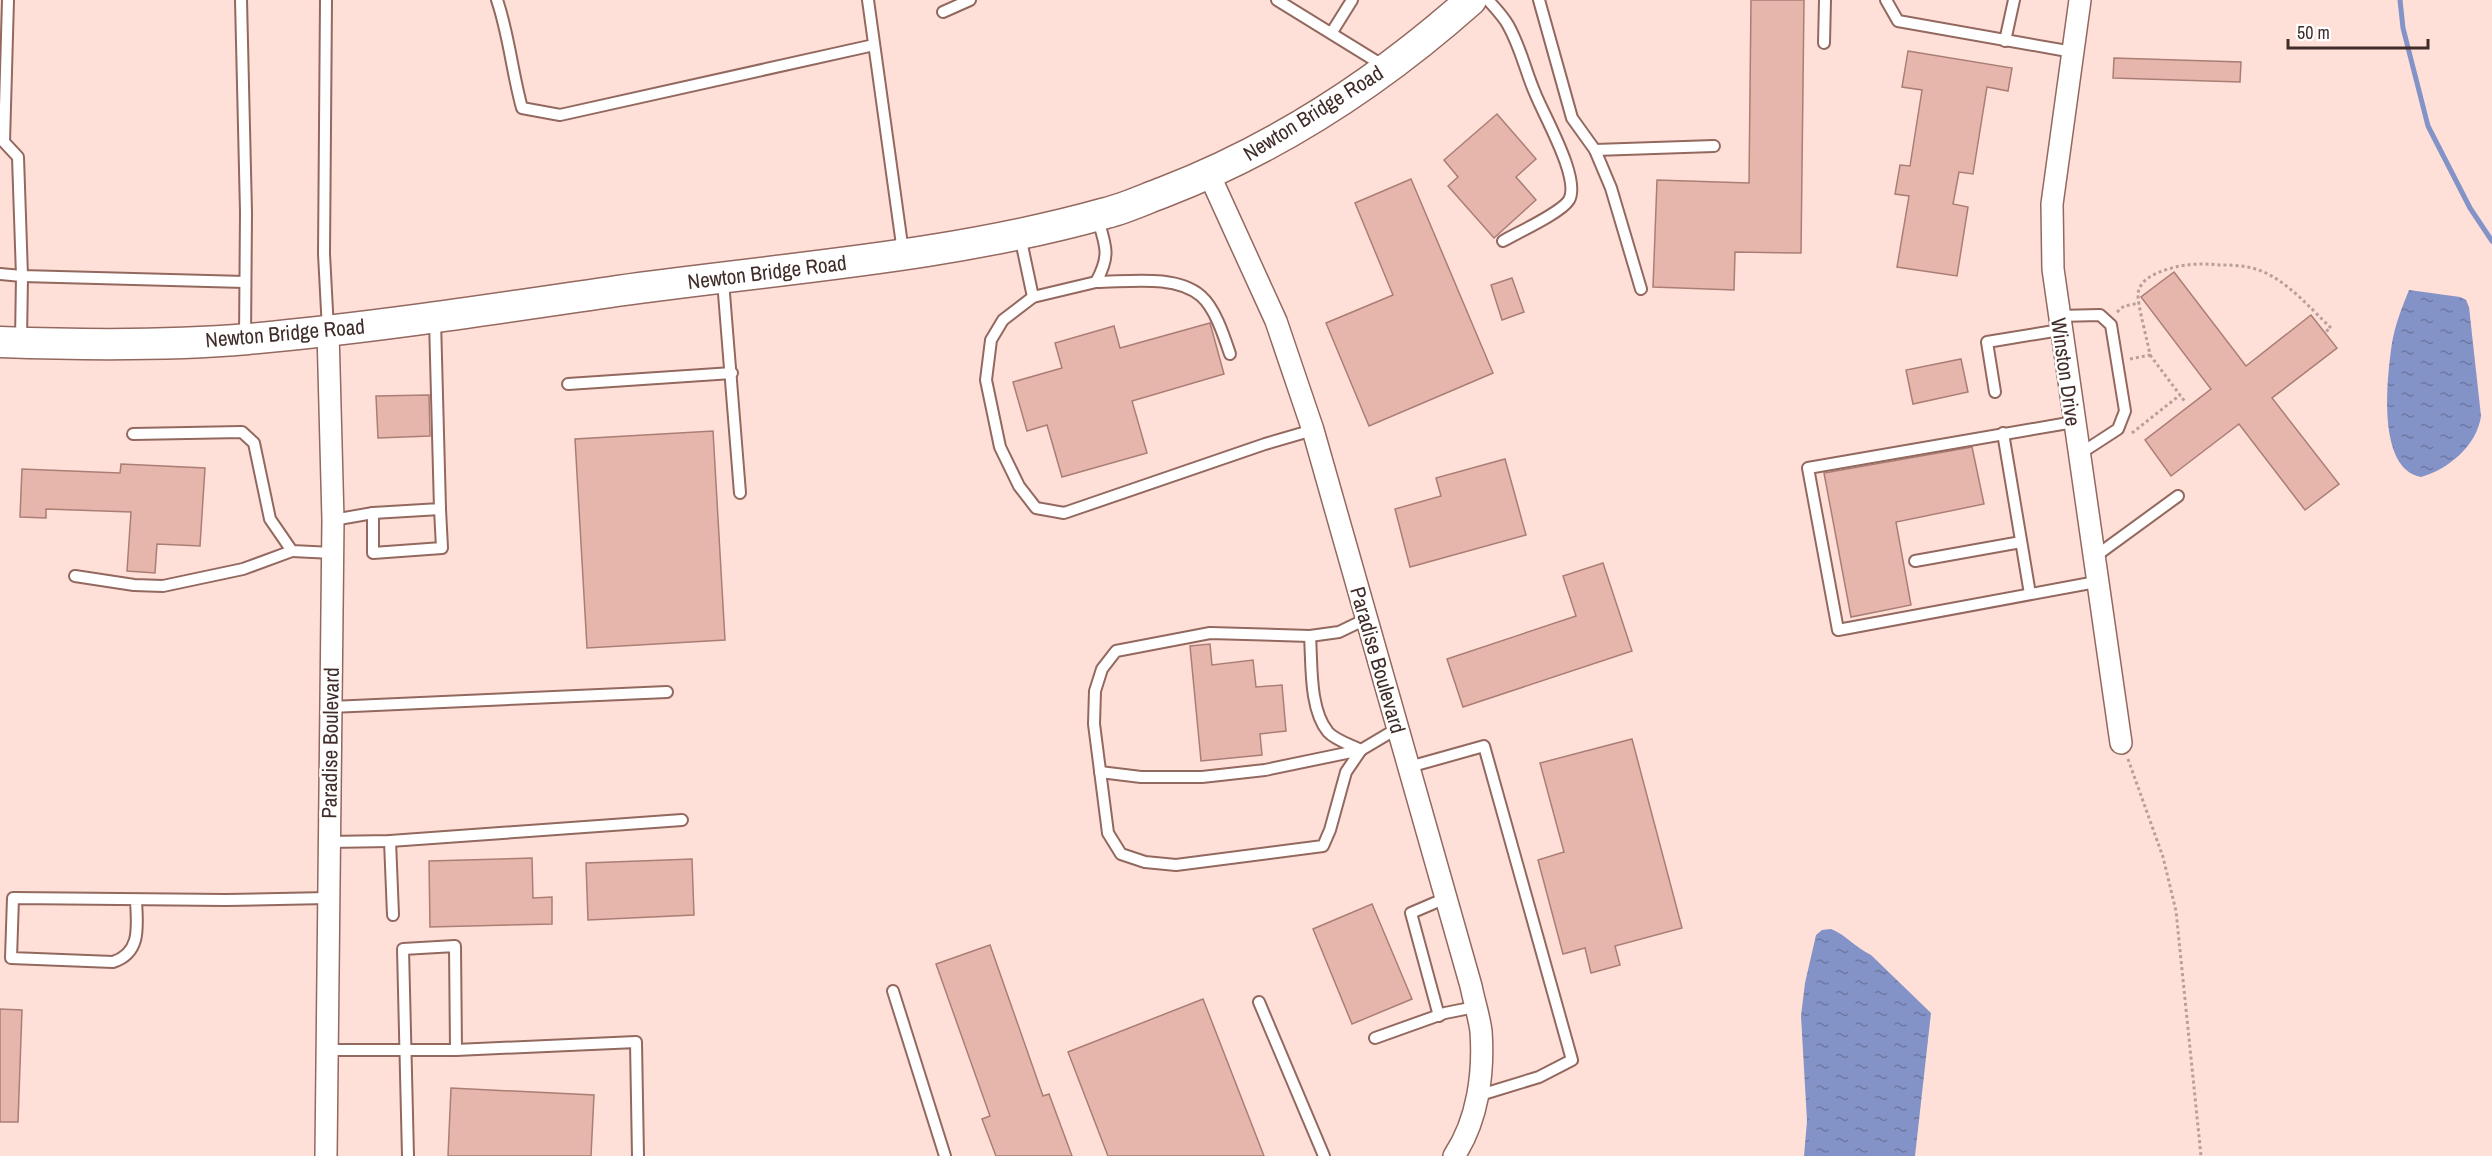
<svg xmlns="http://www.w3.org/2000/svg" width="2492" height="1156" font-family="'Archivo Narrow',sans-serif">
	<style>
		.water { fill: url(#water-ripples) }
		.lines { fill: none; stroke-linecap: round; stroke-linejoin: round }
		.stream { stroke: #8392c7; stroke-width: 5 }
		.building { fill: #e6b6ac; stroke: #aa7e74; stroke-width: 1.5 }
		.lane-casing { stroke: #93685e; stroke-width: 14 }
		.street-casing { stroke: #93685e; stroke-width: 24 }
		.secondary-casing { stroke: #93685e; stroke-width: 33 }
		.path { stroke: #b99f99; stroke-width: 3; stroke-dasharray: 3 3; stroke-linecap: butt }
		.lane { stroke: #fff; stroke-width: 10 }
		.street { stroke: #fff; stroke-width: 21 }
		.secondary { stroke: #fff; stroke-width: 30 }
		.labels { text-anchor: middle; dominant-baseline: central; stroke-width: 5; stroke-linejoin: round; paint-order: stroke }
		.street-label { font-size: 21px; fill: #402d29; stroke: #fff }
	</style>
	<defs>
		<pattern id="water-ripples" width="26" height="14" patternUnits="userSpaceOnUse" patternTransform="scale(1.5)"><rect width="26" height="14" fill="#8392c7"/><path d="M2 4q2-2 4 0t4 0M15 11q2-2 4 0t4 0" fill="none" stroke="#6d78a2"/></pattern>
	</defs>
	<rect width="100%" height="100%" fill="#fee0d9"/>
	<g class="water">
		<path d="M2409,290L2460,297L2466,300L2469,307L2481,416C2477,445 2449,469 2421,477C2376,469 2387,377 2392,343C2395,325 2402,307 2409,290Z"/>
		<path d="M1831,929C1846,935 1856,948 1871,955L1931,1013L1915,1156H1804L1807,1121L1801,1016L1805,983L1816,935L1822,930Z"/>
	</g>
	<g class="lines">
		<path class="stream" d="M2400,0L2403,28L2428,126L2470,208L2492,241"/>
	</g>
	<g class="building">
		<path d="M1751,0H1804L1801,253L1735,252L1734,290L1653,287L1657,180L1749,183Z"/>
		<path d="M1908,51L2012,68L2008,91L1987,87L1973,174L1959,172L1953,204L1968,207L1957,276L1897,267L1909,196L1895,194L1900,165L1910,166L1922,90L1902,87Z"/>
		<path d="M2114,58L2241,62L2240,82L2113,78Z"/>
		<path d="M1497,114L1536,159L1516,177L1536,200L1494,238L1448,186L1458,177L1444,160Z"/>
		<path d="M1411,179L1493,373L1369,426L1326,323L1393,295L1355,203Z"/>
		<path d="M2174,272L2246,366L2311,315L2337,348L2272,398L2339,484L2305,510L2239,424L2171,476L2145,440L2211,389L2141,297Z"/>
		<path d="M1512,278L1524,312L1502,320L1491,285Z"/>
		<path d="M1210,323L1224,374L1132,401L1147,453L1062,477L1047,425L1027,431L1013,382L1062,368L1055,343L1114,326L1120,348Z"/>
		<path d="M1961,359L1968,392L1913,404L1906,370Z"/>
		<path d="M429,395L430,436L378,438L376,396Z"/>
		<path d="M713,431L725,640L587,648L575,439Z"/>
		<path d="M1972,447L1984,504L1896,522L1911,605L1851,617L1824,473Z"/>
		<path d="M1505,459L1526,535L1410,567L1395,509L1441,496L1436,478Z"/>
		<path d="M121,464L205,468L200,546L157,544L155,573L127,571L131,512L46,509V518L20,517L22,469L120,473Z"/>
		<path d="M1603,563L1632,651L1463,707L1447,659L1576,616L1563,576Z"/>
		<path d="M1210,644L1212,665L1253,660L1256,687L1282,685L1286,731L1260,734L1262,755L1201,761L1190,646Z"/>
		<path d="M1632,739L1682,928L1615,946L1620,965L1591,973L1585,948L1563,954L1538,860L1564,852L1540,763Z"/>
		<path d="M532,858L533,898L552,897V924L430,927L429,861Z"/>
		<path d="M692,859L694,915L588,920L586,863Z"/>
		<path d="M1372,904L1412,999L1352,1024L1313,929Z"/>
		<path d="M990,945L1043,1096L1049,1094L1072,1156H996L982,1119L990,1116L936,964Z"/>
		<path d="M1203,999L1264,1156H1108L1068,1052Z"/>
		<path d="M0,1009L22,1010L18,1122H0Z"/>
		<path d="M451,1088L594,1095L591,1156H448Z"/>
	</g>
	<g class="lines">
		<g class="lane-casing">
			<g id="lane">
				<path d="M8,0L4,142L18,157L22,276L21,340"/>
				<path d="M241,0L246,212L245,339"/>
				<path d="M326,0L324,254L328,330"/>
				<path d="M497,0C509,35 512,72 522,108L560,115L874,45"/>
				<path d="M868,0L903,252"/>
				<path d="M1277,0L1384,66"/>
				<path d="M1488,0C1495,8 1503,16 1508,25C1521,48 1525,70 1535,93C1544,116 1581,179 1569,200C1561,213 1517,233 1503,241"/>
				<path d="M1539,0L1572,118L1595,150L1611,188L1641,289"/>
				<path d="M1886,0L1898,21L2073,52"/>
				<path d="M943,12L970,0"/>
				<path d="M1332,32L1352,0"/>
				<path d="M2005,41L2014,0"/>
				<path d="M1824,43L1825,0"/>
				<path d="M1595,150L1714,146"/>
				<path d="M1097,217C1106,246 1111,255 1096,282L1033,297L1003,320L991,340L986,380L1000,447L1019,486L1036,508L1064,513L1265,444L1313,430"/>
				<path d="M1020,236L1033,297"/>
				<path d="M0,274L22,276L245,282"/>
				<path d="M723,281L740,493"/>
				<path d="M1096,282C1128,282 1175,274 1201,296C1215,308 1224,336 1230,354"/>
				<path d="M2058,316L2100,315L2111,325L2125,411L2118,429L2078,455"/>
				<path d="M568,384L732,373"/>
				<path d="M1995,392L1987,342L2060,330"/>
				<path d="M2074,422L1808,468L1838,630L2096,582"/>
				<path d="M2003,433L2030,594"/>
				<path d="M133,434L242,432L254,443L270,519L292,551L333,553"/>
				<path d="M373,513V553L442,548L440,509"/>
				<path d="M333,520L373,513L440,509L435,320"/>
				<path d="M2093,558L2178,496"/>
				<path d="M1915,561L2021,542"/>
				<path d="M75,576L134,585L163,586L243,569L292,551"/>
				<path d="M1310,636C1312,664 1309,709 1328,732C1335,740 1351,745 1361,750"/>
				<path d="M331,707L667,692"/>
				<path d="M1361,750L1346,772L1330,830L1323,846L1176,865L1145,862L1121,854L1108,833L1094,724L1095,691L1102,669L1116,651L1210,633L1310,636L1339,632L1366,619"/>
				<path d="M1409,767L1484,746L1572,1060L1539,1077L1477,1096"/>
				<path d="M1100,772L1141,777H1202L1265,770L1361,750L1398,728"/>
				<path d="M390,841L393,915"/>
				<path d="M328,842L390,841L682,820"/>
				<path d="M136,900C137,925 142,953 113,962L11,958L13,898L226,900L328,898"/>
				<path d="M893,991L945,1156"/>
				<path d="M1259,1002L1324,1156"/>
				<path d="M1439,1016L1411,913L1446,898"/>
				<path d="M1375,1038L1445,1013L1475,1007"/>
				<path d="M327,1050H456L455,946L403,949L408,1156"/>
				<path d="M456,1050L636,1042L638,1156"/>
			</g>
		</g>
		<g class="street-casing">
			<g id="street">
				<path d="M2080,0L2052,204L2053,269L2121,743"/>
				<path d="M1209,174L1276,321L1313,430L1471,986C1474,1001 1479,1016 1481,1031C1484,1073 1478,1120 1454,1156"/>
				<path d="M326,1156L333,520L328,331"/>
			</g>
		</g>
		<g class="secondary-casing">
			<path id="secondary" d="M0,342C82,345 166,346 248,339C371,328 494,309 617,291C781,268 946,258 1106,213C1126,208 1145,199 1164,192C1278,148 1380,81 1471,0"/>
		</g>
		<g class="path">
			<path d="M2117,312L2124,306L2140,303"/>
			<path d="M2150,355L2186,403"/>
			<path d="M2130,359L2150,355C2148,342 2137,304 2138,293C2141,279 2154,274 2165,270C2183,264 2200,263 2219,265C2228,265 2238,265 2247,267C2280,272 2308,306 2331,328L2325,332"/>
			<path d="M2132,433L2180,395"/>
			<path d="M2128,759L2163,857L2176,911L2201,1156"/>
		</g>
		<use href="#lane" class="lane"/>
		<use href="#street" class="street"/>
		<use href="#secondary" class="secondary"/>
	</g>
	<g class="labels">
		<g class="street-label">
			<text transform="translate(1313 113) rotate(-32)">Newton Bridge Road</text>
			<text transform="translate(767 272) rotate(-7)">Newton Bridge Road</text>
			<text transform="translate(285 333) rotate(-5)">Newton Bridge Road</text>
			<text transform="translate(2066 372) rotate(82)">Winston Drive</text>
			<text transform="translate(1378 660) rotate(74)">Paradise Boulevard</text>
			<text transform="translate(330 743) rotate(-89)">Paradise Boulevard</text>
		</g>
	</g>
	<path d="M2288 39v9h140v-9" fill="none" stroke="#402d29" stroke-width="3"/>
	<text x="2297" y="39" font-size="18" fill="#402d29" stroke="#ffffff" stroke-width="4.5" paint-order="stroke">50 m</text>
</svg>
